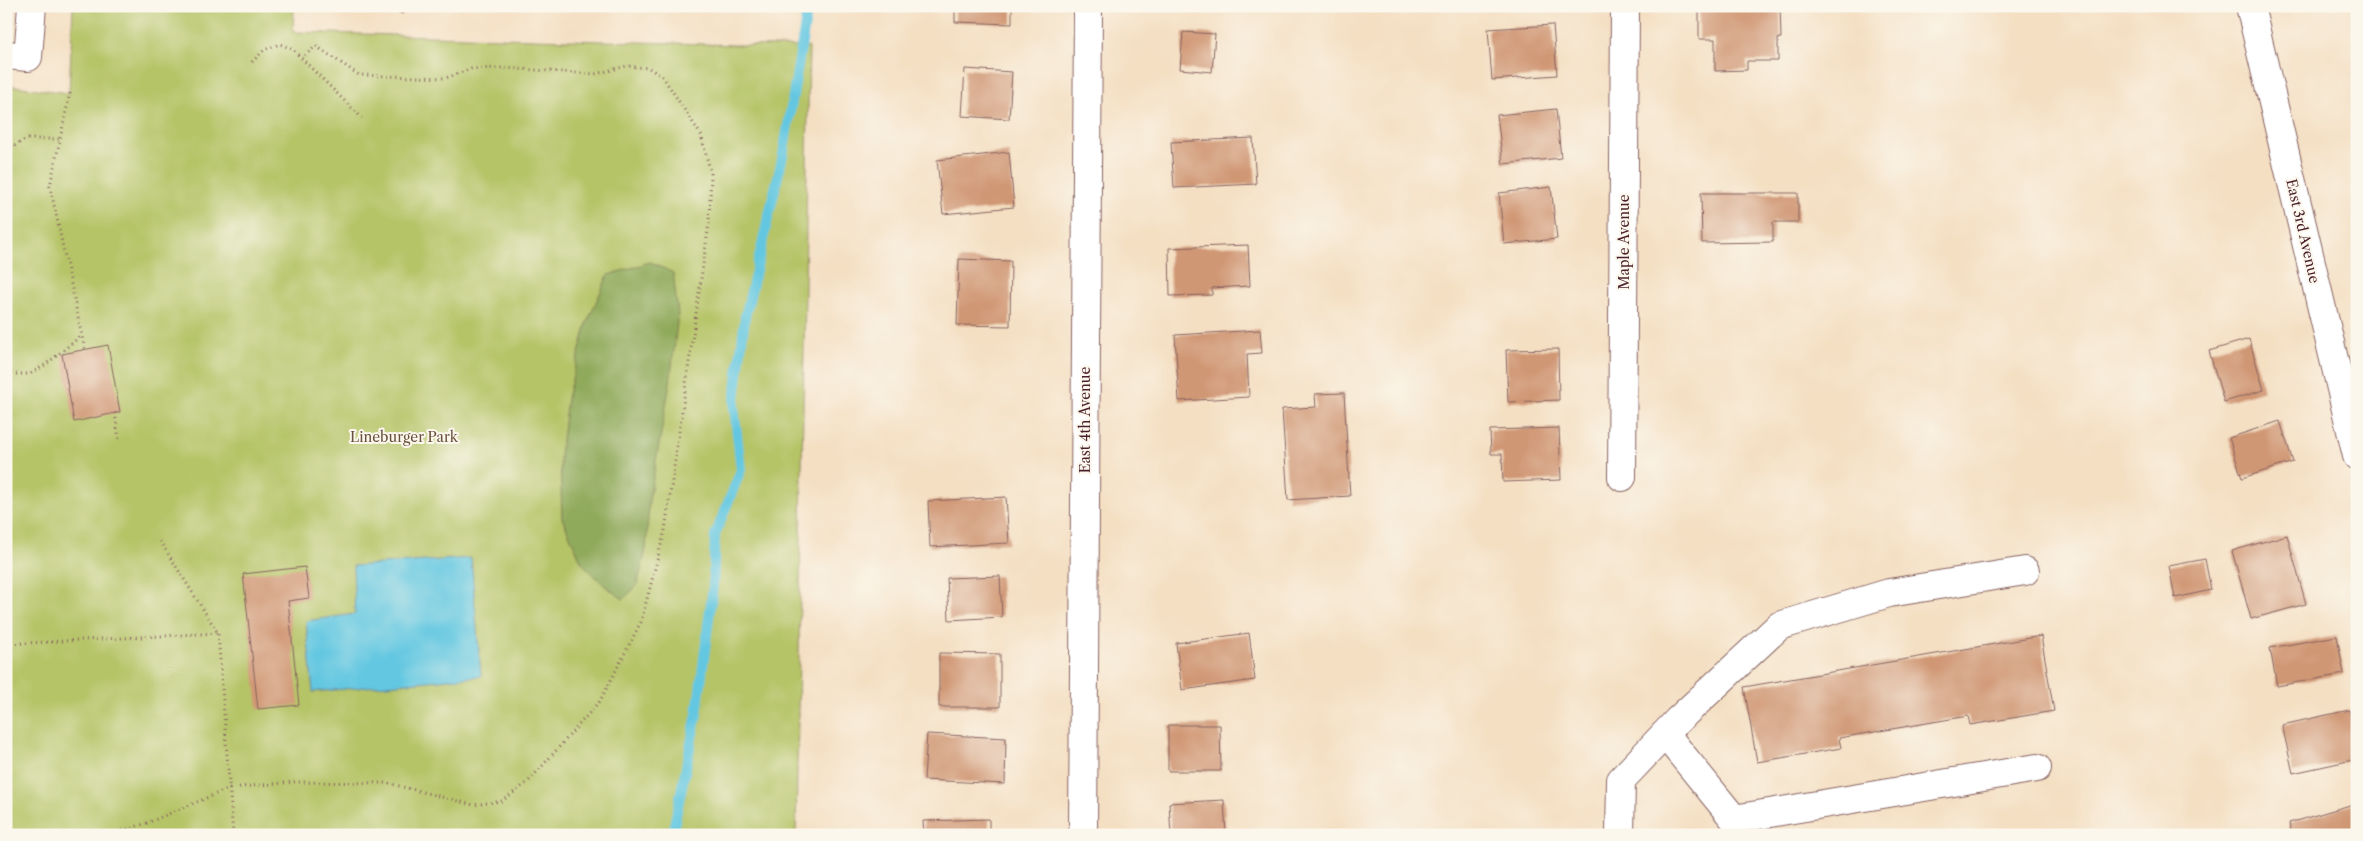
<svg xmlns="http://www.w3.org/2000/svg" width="2363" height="841" font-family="'Libre Caslon Text',serif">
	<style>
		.green { fill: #b6c467; stroke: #807249 }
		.forest { fill: #90aa5c; stroke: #6d6444 }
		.water { fill: #63c7e1; stroke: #567386 }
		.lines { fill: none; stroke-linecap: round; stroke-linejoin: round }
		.stream { stroke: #63c7e1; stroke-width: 10 }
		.building { fill: #d09775 }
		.minor-casing { stroke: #866260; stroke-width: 30 }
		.path { stroke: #866260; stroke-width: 3; stroke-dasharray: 1 4; stroke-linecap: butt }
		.minor { stroke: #fff; stroke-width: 28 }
		.labels { text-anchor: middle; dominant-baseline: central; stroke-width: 4; stroke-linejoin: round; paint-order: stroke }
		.street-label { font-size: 14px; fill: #4a1f2b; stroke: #fbf7ec }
		.park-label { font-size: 14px; fill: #6a513d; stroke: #fbf7ec }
	</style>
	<rect width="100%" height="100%" fill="#fbf7ec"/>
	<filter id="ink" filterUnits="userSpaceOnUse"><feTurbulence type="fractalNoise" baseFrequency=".02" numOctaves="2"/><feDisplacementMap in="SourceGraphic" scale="10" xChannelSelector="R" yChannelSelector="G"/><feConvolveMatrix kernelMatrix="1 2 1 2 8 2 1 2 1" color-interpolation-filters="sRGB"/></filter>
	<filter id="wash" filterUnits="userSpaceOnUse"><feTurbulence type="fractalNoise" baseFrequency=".0096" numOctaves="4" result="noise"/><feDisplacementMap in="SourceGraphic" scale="20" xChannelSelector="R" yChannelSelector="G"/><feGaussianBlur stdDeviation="1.12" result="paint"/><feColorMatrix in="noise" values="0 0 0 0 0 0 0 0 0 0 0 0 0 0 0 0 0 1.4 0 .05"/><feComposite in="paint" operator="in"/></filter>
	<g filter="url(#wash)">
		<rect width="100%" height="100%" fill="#f4dfc3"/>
		<path class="green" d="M73,6H294L293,32L809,47L796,835H6V85L69,93Z"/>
		<path class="forest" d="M650,262L673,273L678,314L670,383L649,500L646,550L637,586L623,599L604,585L582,563L562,518L560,456L567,398L587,323L608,275Z"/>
		<path class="water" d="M471,558L481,676L313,692L306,621L355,614L353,566Z"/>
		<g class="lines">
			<path class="stream" d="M672,835L697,714L713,586L715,535L741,470L734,407L745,317L783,155L808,6"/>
		</g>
		<g id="blocks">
			<g class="building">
				<path d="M383,6H405L403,14Z"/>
				<path d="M955,6H1012V24L955,22Z"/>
				<path d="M1699,6H1780L1781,38H1778V61H1747V70L1715,71V39H1699Z"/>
				<path d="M1553,25L1557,75L1492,80L1488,29Z"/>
				<path d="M1183,32L1215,34L1212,72L1180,69Z"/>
				<path d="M965,69L1012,72L1009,119L962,116Z"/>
				<path d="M1556,109L1561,158L1503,164L1497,115Z"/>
				<path d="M1253,138L1256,184L1174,188L1171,142Z"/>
				<path d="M1009,152L1014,207L943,214L937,160Z"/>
				<path d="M1551,187L1557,239L1504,244L1499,193Z"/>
				<path d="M1701,193H1798V222H1773V242L1702,243Z"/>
				<path d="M1248,245L1250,286L1212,288V295L1170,296L1169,248Z"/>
				<path d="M959,259L1011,261L1010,326L957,325Z"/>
				<path d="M1260,330L1262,353L1247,354L1249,397L1179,401L1175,335Z"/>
				<path d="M2249,339L2264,390L2224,402L2209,351Z"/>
				<path d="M108,345L120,412L74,422L62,354Z"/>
				<path d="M1558,349L1559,400L1508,402L1506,350Z"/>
				<path d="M1344,393L1350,496L1288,500L1282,409L1316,407L1315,394Z"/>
				<path d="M2280,421L2293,462L2242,478L2229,438Z"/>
				<path d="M1559,428L1561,480L1503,482L1502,454H1491L1490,430Z"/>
				<path d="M1006,497L1009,543L930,547L928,501Z"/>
				<path d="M2287,535L2306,604L2251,619L2232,551Z"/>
				<path d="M2205,559L2211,590L2175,598L2169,566Z"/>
				<path d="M305,567L309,598L288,601L299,705L258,709L243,574Z"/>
				<path d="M1000,576L1002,617L949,620L947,578Z"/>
				<path d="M1249,633L1255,680L1182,690L1176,643Z"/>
				<path d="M2041,636L2054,711L1970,725L1968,716L1839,738L1841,748L1757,762L1744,687Z"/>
				<path d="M2337,636L2344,674L2277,686L2270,648Z"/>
				<path d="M939,653L1000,654V707H939Z"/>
				<path d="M2349,710L2357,746V759L2293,773L2282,725Z"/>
				<path d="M1168,725H1220L1221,771H1168Z"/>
				<path d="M927,734L1006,738L1005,784L924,780Z"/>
				<path d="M1224,800L1226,835H1171L1169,803Z"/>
				<path d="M2357,803V835H2292L2289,823Z"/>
				<path d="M989,819V835H924L923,821Z"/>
			</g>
		</g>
	</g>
	<g filter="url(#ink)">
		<use href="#blocks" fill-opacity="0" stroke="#866260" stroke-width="1"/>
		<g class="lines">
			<g class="minor-casing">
				<g id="minor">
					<path d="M2250,6L2357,456"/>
					<path d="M6,55L28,57L32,6"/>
					<path d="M1622,477L1625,6"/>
					<path d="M1665,734L1734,819L2037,768"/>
					<path d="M1083,835L1088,6"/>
					<path d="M1620,835L1621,780L1678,720L1779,626L1889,593L2025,571"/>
				</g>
			</g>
			<g class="path">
				<path d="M252,62L264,50L280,44L292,49L362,118"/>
				<path d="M70,93L50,186L85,350"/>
				<path d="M6,151L26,139H60"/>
				<path d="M6,374H30L45,365L82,335"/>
				<path d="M115,413L119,439"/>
				<path d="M160,541L218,633L233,835"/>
				<path d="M6,644L218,633"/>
				<path d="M108,835L147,823L230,788L294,782L388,783L473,805L502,801L528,782L600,701L641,622L665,530L709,223L711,174L701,135L663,77L649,68L627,66L595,74L503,68L471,69L446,78L359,75L316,46L302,58"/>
			</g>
			<use href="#minor" class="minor"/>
		</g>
	</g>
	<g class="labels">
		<g class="street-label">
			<text transform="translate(2303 231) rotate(77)">East 3rd Avenue</text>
			<text transform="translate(1624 242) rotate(-90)">Maple Avenue</text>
			<text transform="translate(1085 420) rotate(-90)">East 4th Avenue</text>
		</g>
		<g class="park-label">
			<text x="404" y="437">Lineburger Park</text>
		</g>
	</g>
	<rect width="2363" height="841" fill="none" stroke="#fbf7ec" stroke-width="25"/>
</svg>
